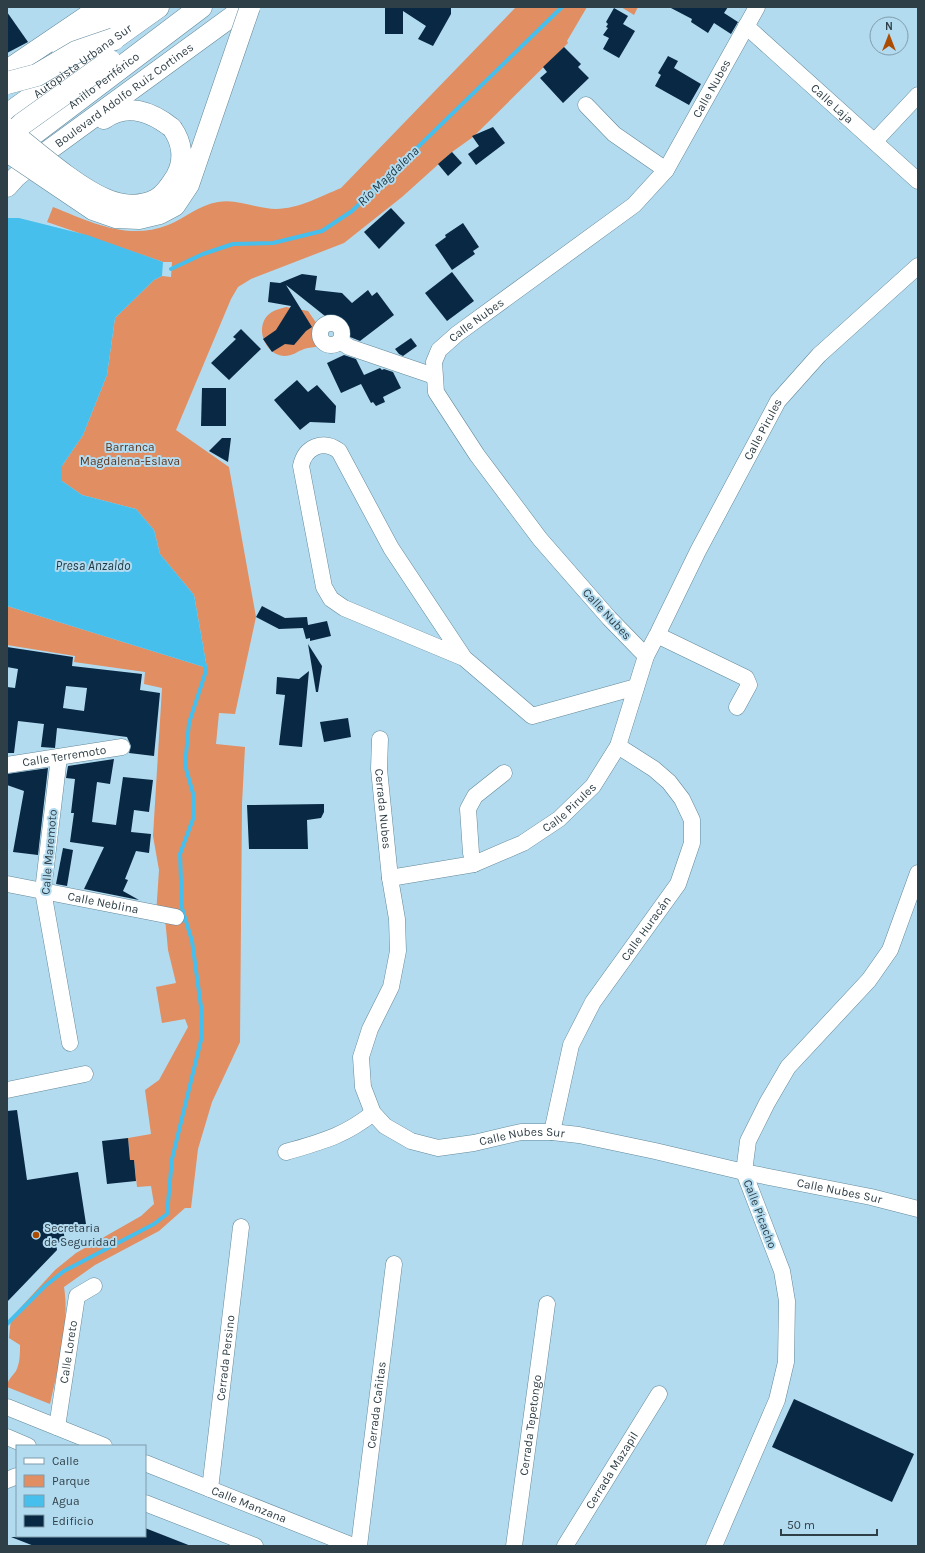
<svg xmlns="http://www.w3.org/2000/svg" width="925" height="1553" font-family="Karla,sans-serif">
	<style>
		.green { fill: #e08e62 }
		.water { fill: #47bfed }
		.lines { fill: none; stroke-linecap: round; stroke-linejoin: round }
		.stream { stroke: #47bfed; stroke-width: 4 }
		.building { fill: #092843; fill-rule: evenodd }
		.minor-casing { stroke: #63899a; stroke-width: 17 }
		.major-casing { stroke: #63899a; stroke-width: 21 }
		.highway-casing { stroke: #63899a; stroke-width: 23 }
		.minor { stroke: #fff; stroke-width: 16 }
		.major { stroke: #fff; stroke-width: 20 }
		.highway { stroke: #fff; stroke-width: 22 }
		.major-bridge-casing { stroke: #63899a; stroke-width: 21; stroke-linecap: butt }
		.highway-bridge-casing { stroke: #63899a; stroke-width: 23; stroke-linecap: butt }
		.major-bridge { stroke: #fff; stroke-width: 20 }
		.highway-bridge { stroke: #fff; stroke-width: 22 }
		.poi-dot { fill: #ac4c00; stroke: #b3dbef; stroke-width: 1.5 }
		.labels { text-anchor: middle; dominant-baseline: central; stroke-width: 4; stroke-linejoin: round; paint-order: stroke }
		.street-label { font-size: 12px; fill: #2f3f47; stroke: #b3dbef }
		.park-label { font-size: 12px; fill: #61351c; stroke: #b3dbef }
		.poi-label { font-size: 12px; fill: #2f3f47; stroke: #b3dbef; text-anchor: start }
		.water-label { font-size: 13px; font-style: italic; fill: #1e3742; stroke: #b3dbef }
	</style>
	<rect width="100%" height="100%" fill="#b3dbef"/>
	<g class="green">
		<path d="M516,7H587L567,41L568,43L473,137L452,152L402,197L344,243L251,279L238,287L231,299L176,430L229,467L256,617L235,714L219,713L216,744L245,747L242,804L240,1042L212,1102L198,1149L191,1208H185L159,1231L95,1265L64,1287C70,1323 58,1368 50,1404L7,1387C7,1380 12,1377 16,1371C20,1363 20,1354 20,1345L9,1338L11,1318L55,1270L76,1253L141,1216L154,1204L151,1186L137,1187L134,1160H130L128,1138L151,1134L145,1090L159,1080L188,1027L185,1019L162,1023L156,987L176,983L168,950L165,918L156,915L159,870L153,836L162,688L144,684L145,672L74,662L75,656L7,645V606L207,668L194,595L160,554L154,530L136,509L82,495L62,481V466L83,435L107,375L115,318L154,280L162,276L171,277L172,262H163L47,222L53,207C91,222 127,241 168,225C185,218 199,205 218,202C235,199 249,206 266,208C291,213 319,197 341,188Z"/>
		<path d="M621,7H638L634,15Z"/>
		<path d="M286,307L308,311L317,324L313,335L319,346C314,348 309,347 304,349C296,352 293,356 284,356C266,355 255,330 267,316C273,310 279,309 286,307Z"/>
	</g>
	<path class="water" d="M7,218H19L87,235L163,262L162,276L154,280L115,318L107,375L83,435L62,466V481L82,495L136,509L154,530L160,554L194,595L207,668L7,606Z"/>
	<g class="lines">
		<g class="stream">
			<path d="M171,269L203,254L233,244L273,243L322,231L352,211L562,7"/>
			<path d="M7,1324L45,1286L64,1271L154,1224L167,1214L172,1159L202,1036V1014L192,941L182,908L180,854L193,819L194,797L185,765L189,723L206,671L204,663"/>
		</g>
	</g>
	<g class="building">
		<path d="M385,7H451V14L433,46L418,39L426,26L403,11V34H385Z"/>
		<path d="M669,7H728L724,13L738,22L731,34L714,23L708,33L691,22L692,19Z"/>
		<path d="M614,8L628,16L623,24L635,31L619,58L603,49L609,38L603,35L608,28L606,27L608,24L606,22Z"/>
		<path d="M7,12L28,42L7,53Z"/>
		<path d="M564,47L581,64L578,67L589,78L563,103L540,78L547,72L543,67Z"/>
		<path d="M668,56L678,61L674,68L701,84L689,105L655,86L661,75L658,73Z"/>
		<path d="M493,127L505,143L476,165L468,154L479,146L472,136Z"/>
		<path d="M452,152L462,163L448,176L438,164Z"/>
		<path d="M391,208L405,223L379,249L364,232Z"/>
		<path d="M463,223L479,247L473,251L475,254L452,270L435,245L446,237L445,235Z"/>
		<path d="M452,272L474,301L447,321L425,293Z"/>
		<path d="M302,274L317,276L315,290L342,293L352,303L368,290L372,296L377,292L394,315L360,341L350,337L335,316L330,320L286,285L312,327L306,331L294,345L285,344L272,352L263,339L276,330L291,306L268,302L270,282L280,283Z"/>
		<path d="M241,329L261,349L229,380L211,363L236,339L233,337Z"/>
		<path d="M411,338L417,346L403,356L399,354L395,349Z"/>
		<path d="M344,355L356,359L364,375L380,368L382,370L384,369L393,372L401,388L383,397L385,402L376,406L373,402L371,403L361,384L341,393L327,363Z"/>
		<path d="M297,380L308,392L317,385L336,406L335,423L310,422L300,430L274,400Z"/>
		<path d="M202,388H226V426H201Z"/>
		<path d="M222,438H231L228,462L209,451Z"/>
		<path d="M262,606L285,618L307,617L308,625L327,621L331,636L310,641V638L306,639L303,628L279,629L256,617Z"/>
		<path d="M308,644L322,666L318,692H316Z"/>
		<path d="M7,647L73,657L72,666L142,674L140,690L160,693L154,756L129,753L131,746L127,737L57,728L55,748L41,747L44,724L18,721L14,753H7V687L15,688L18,669L7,667ZM66,686L87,688L84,711L63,708Z"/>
		<path d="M309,671L302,747L279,745L285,695L276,694L277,677L299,679Z"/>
		<path d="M348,718L351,737L324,742L320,722Z"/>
		<path d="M114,759L110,784L97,782L92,822L116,825L123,777L153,780L149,812L134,810L131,832L151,834L149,853L136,851L125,879L128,880L123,891L139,900L84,889L104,847L70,842L74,813H71L75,779L66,778L68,766Z"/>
		<path d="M48,768L38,855L13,852L24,791L7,785V774Z"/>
		<path d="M324,804V812L321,818L307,820L308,849H249L247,805Z"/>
		<path d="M63,848L73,850L67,886L56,884Z"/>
		<path d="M17,1110L27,1180L78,1172L86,1224L63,1227L65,1242L56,1243L57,1250L7,1302V1111Z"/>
		<path d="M128,1138L130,1160H134L136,1181L107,1184L102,1141Z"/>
		<path d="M794,1399L914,1454L892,1502L772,1447Z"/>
		<path d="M145,1528L191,1546H34L11,1537L145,1536Z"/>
	</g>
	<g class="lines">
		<g class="minor-casing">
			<g id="minor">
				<path id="s1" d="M746,26L918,181"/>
				<path d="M586,105L614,134L666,170"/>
				<path d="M875,141L918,95"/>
				<circle cx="331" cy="334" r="11"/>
				<path d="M340,341L349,347L434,376"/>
				<path id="s2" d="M659,631L698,551L778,401L819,355L918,266"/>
				<path id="s3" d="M646,656L609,618L540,539L477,455L436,392L434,362L439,350L457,334L634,205L666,170L757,7"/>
				<path d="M464,658L344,608L331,599L324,587L301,466C305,447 323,439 339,451L391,548L464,658L532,716L636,687"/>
				<path id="s4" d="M380,739L379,769L390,878L397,919L398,951L391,987L370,1029L361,1057L363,1087L373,1113L385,1126L411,1141L438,1148L474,1143L521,1132H552L579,1135L655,1151L744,1172L871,1197L918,1209"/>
				<path d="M59,757L43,891L70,1043"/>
				<path id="s5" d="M7,765L122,747"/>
				<path d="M474,864L471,853L468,809L475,796L504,773"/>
				<path id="s6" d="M390,878L474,864L523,843L559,819L593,786L618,746L646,656L657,635L746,678L749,685L737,707"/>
				<path id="s7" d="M7,884L176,917"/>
				<path d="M7,1090L85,1074"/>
				<path id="s8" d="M552,1132L571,1045L593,1002L678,884L692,843V820L682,799L669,782L654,769L618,746"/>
				<path d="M286,1152C320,1142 345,1136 373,1113"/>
				<path d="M7,1407L104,1446"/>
				<path id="s9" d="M57,1427L77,1296L94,1286"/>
				<path d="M7,1437L28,1446"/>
				<path id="s10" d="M145,1463L353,1546"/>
				<path d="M7,1480L17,1476"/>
				<path id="s11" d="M210,1489L241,1227"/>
				<path d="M145,1503L255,1546"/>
				<path id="s12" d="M359,1546L394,1264"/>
				<path id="s13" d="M514,1546L547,1304"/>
				<path id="s14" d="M565,1546L659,1394"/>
				<path d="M714,1546L777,1400L786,1362L787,1301L782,1271L744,1172L748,1141L767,1103L788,1067L869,980L890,950L918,873"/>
			</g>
		</g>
		<g class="major-casing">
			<g id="major">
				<path d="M7,70L100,7"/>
				<path d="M104,119C127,102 152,112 172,128"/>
				<path id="s15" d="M7,187L16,177L42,155L245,7"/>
			</g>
		</g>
		<g class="highway-casing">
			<g id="highway">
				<path d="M63,54L128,7"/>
				<path id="s16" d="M7,115L158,7"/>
				<path id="s17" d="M8,153L201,7"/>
			</g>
		</g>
		<use href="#minor" class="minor"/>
		<use href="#major" class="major"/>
		<use href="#highway" class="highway"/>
		<g class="major-bridge-casing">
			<g id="major-bridge">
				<path d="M7,128C35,150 75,186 106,199C122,206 141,207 156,199C165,194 171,184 176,176C185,160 182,142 172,128"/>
				<path d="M7,152L93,210L116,218L139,219L160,214L175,206L189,185L250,7"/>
			</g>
		</g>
		<g class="highway-bridge-casing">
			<g id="highway-bridge">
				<path d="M7,83L37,75L76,52L114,39"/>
				<path d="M7,138L22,124L110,61"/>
			</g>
		</g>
		<use href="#major-bridge" class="major-bridge"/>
		<use href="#highway-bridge" class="highway-bridge"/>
	</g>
	<circle class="poi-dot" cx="36" cy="1235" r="4"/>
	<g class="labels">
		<g class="street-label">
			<text stroke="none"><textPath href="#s16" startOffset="93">Autopista Urbana Sur</textPath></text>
			<text stroke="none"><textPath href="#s17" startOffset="120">Anillo Periférico</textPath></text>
			<text stroke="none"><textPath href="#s3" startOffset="765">Calle Nubes</textPath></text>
			<text stroke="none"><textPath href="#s15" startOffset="149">Boulevard Adolfo Ruiz Cortines</textPath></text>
			<text stroke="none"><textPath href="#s1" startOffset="116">Calle Laja</textPath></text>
			<text stroke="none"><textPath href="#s3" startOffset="429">Calle Nubes</textPath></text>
			<text stroke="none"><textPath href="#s2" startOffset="227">Calle Pirules</textPath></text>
			<text transform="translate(607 614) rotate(47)">Calle Nubes</text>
			<text stroke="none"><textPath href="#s5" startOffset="58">Calle Terremoto</textPath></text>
			<text stroke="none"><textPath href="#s6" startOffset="197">Calle Pirules</textPath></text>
			<text stroke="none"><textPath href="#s4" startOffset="70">Cerrada Nubes</textPath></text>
			<text transform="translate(49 852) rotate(-85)">Calle Maremoto</text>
			<text stroke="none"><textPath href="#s7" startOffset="98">Calle Neblina</textPath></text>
			<text stroke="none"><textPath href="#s8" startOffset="228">Calle Huracán</textPath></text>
			<text stroke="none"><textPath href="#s4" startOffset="545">Calle Nubes Sur</textPath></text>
			<text stroke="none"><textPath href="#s4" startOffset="869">Calle Nubes Sur</textPath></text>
			<text transform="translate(760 1214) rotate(69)">Calle Picacho</text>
			<text stroke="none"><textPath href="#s9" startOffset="76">Calle Loreto</textPath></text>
			<text stroke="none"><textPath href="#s11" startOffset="132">Cerrada Persino</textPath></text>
			<text stroke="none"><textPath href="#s12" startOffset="142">Cerrada Cañitas</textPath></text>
			<text stroke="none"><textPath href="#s13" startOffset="122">Cerrada Tepetongo</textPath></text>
			<text stroke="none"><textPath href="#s14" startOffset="89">Cerrada Mazapil</textPath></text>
			<text stroke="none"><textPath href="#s10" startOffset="112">Calle Manzana</textPath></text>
		</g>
		<g class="park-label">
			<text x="130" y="447">Barranca<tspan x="130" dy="14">Magdalena-Eslava</tspan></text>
		</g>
		<g class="poi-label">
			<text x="44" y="1228">Secretaria<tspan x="44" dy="14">de Seguridad</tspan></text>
		</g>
		<g class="water-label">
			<text transform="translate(388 176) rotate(-44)">Río Magdalena</text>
			<text x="93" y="565">Presa Anzaldo</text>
		</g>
	</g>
	<rect width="925" height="1553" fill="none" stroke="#2f3f47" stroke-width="16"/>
	<rect x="16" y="1445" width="130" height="92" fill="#b3dbef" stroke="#7e9dac"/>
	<rect x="24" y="1458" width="20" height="6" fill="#ffffff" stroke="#7e9dac"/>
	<text x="52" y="1465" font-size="12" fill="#2f3f47">Calle</text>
	<rect x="24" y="1475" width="20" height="12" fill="#e08e62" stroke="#7e9dac"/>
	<text x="52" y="1485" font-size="12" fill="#2f3f47">Parque</text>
	<rect x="24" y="1495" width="20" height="12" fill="#47bfed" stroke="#7e9dac"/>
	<text x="52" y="1505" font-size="12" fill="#2f3f47">Agua</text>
	<rect x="24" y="1515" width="20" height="12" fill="#092843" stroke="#7e9dac"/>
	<text x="52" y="1525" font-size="12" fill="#2f3f47">Edificio</text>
	<g transform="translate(889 36)"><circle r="19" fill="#b3dbef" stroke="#7e9dac"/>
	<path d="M0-3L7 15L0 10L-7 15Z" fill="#ac4c00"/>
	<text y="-6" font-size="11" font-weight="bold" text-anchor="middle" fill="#2f3f47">N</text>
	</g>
	<path d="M781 1529v6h96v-6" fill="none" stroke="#2f3f47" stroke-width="2"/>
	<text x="787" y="1529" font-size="12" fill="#2f3f47" stroke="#b3dbef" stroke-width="3" paint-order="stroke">50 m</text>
</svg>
